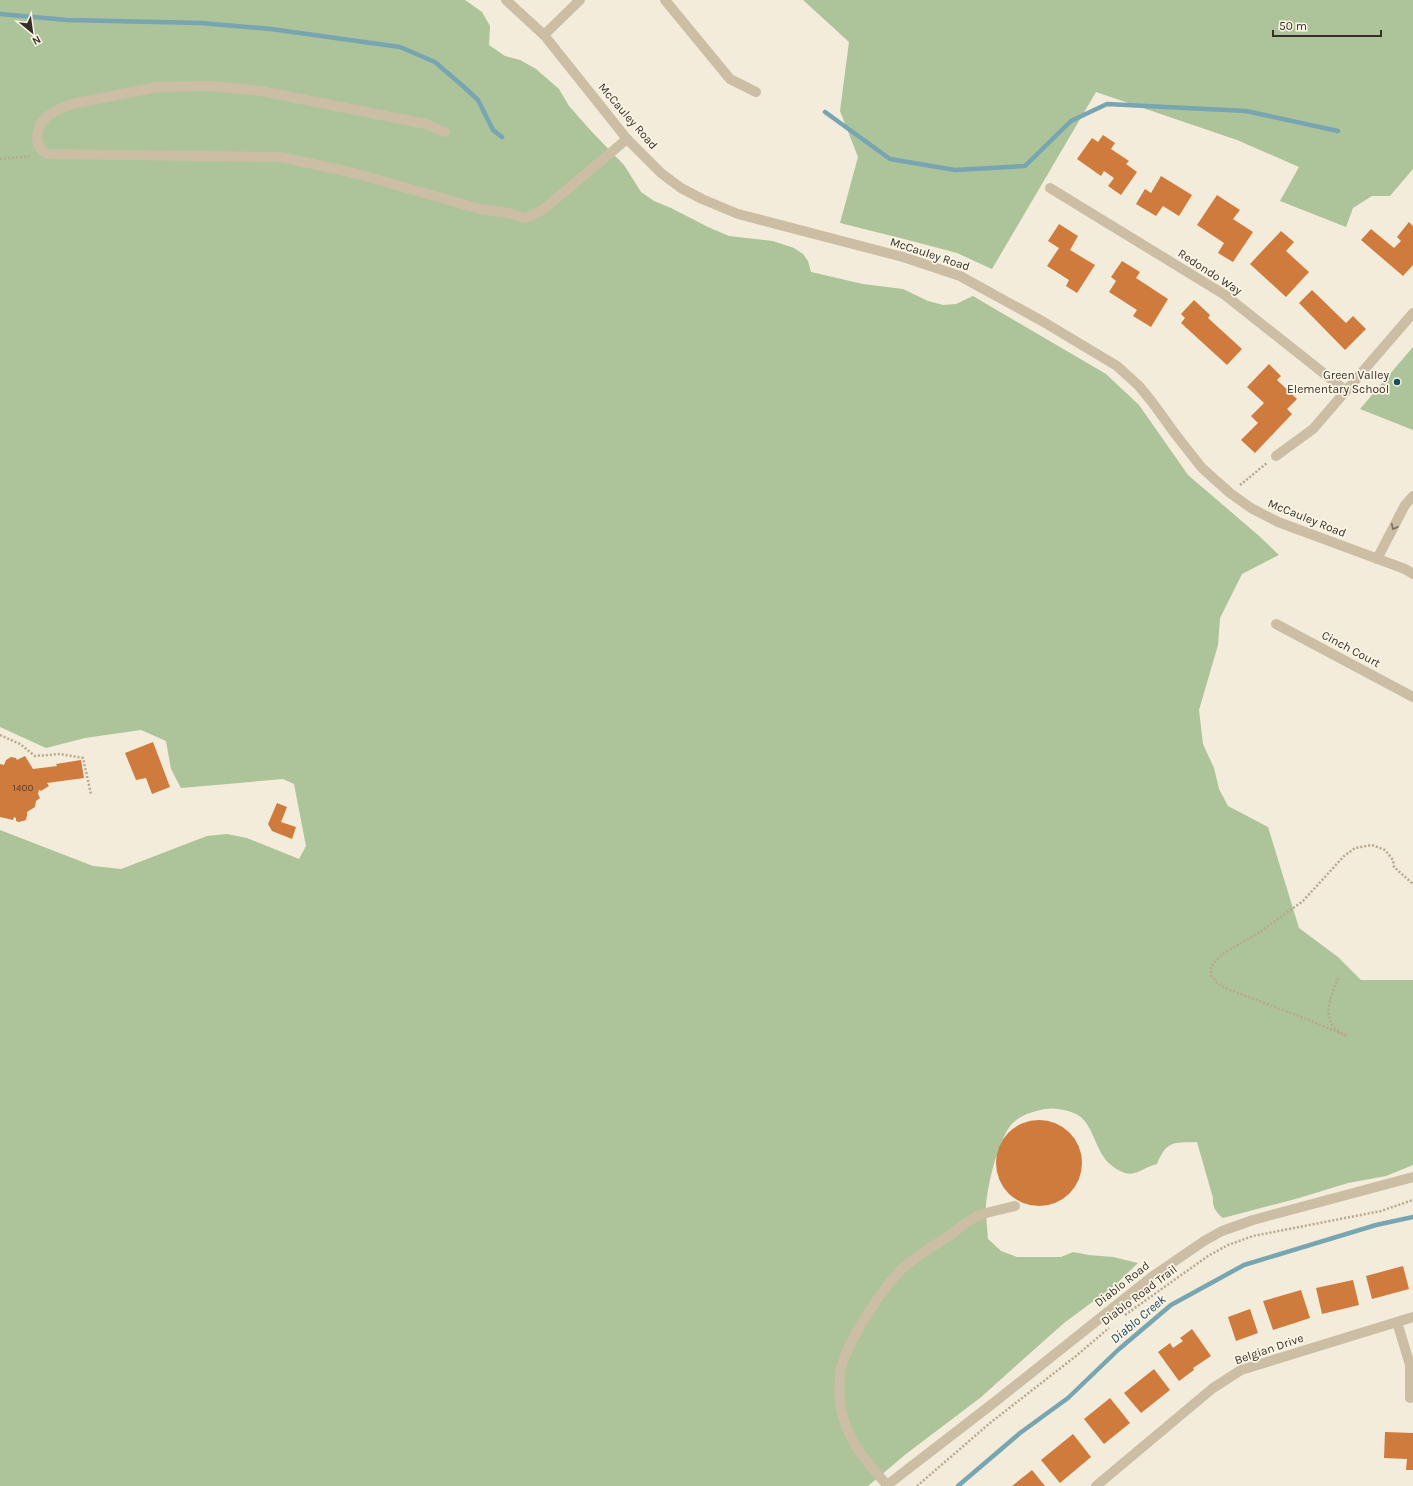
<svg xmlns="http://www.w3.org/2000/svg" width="1413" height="1486" font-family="Karla,sans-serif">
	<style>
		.green { fill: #adc399 }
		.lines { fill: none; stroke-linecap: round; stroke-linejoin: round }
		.stream { stroke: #77a5b2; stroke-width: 4.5 }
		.building { fill: #ce7b3d }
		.path { stroke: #b8a88f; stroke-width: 2.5; stroke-dasharray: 2 2; stroke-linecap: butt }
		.minor { stroke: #ccbea5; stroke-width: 10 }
		.oneway { stroke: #7a6f60 }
		.poi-dot { fill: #194b5c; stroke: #fbf5e6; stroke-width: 1.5 }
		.labels { text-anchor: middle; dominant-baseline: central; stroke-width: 3.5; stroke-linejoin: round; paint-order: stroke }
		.number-label { font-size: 10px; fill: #5d422c }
		.street-label { font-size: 12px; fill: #372f27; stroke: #fbf5e6 }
		.poi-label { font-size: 12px; fill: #372f27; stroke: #fbf5e6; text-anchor: end }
		.water-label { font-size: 13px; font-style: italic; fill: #194b5c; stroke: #fbf5e6 }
	</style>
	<rect width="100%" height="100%" fill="#f3ecda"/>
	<g class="green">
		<path d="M0,0H465L482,12L490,26L489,45L505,56L520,60L536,69L559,89L569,106L592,132L624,165L641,192L654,201L671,208L708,227L729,236L773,241L794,248L803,254L808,261L811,272L863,284L903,289L928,301L943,305L956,304L973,296L1106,374L1139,405L1188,475L1258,535L1279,555L1242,574L1220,618L1218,645L1199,710L1203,744L1214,768L1219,789L1228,806L1268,827L1299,928L1338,957L1361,980H1413V1165L1386,1176L1348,1183L1299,1198L1223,1218C1216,1212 1212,1207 1213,1198L1197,1142C1173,1143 1167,1140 1157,1164C1140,1168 1134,1181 1115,1168C1096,1156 1096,1132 1082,1118C1075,1111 1055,1107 1045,1109C1035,1111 1023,1114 1015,1121C999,1133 987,1187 986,1206C986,1217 987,1228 988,1239L1001,1251L1017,1257H1061L1073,1252L1089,1255L1113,1257L1138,1263L1114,1286L1064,1323L980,1398L906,1454L868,1486H0V830L93,866L121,869L207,836L227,834L247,838L299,859L306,846L294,784L283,779L181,788L171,769L166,741L141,730L85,738L46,748L0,727Z"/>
		<path d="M803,0H1413V169L1390,196H1372L1353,208L1346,227L1280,201L1299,167L1237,140L1096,92L992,269L957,253L908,240L840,223L858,157L840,111L849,42Z"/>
		<path d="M1413,347V430L1360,409Z"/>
	</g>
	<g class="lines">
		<g class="stream">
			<path d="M0,14L67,20L201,23L271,29L400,47L435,62L464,87L478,100L493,130L502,137"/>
			<path d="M825,112L890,159L955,170L1025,166L1071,121L1107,104L1246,111L1338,131"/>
			<path d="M958,1486L1020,1433L1068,1398L1118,1350L1171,1305L1244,1265L1376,1225L1413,1217"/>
		</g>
	</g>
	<g class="building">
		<path d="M1103,135L1115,143L1111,149L1129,161L1126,164L1137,172L1121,195L1108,186L1114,178L1104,171L1101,176L1077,159L1092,138L1098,142Z"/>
		<path d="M1161,176L1192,195L1179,216L1163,206L1156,216L1136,204L1145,189L1151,193Z"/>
		<path d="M1217,195L1240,210L1233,219L1253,232L1233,262L1218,253L1224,243L1197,225Z"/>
		<path d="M1409,222L1413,226V265L1403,276L1361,240L1371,229L1394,248L1401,241L1397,237Z"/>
		<path d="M1059,224L1078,236L1070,250L1095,265L1077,293L1066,286L1069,280L1047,266L1059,248L1048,241Z"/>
		<path d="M1281,231L1294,242L1286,251L1309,272L1286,297L1250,264Z"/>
		<path d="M1122,261L1140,272L1136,278L1168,299L1151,327L1133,316L1137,310L1109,292L1116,281L1111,277Z"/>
		<path d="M1312,290L1346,323L1353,316L1366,329L1345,350L1299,303Z"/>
		<path d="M1194,300L1210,315L1208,318L1242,349L1227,365L1181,323L1185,318L1181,314Z"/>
		<path d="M1269,364L1281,376L1277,380L1297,399L1287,409L1292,414L1255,453L1241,440L1258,423L1251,416L1264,403L1247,387Z"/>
		<path d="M153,742L170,787L152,794L146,778L136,780L125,753Z"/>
		<path d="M25,756L33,769L57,766L56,764L81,760L84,778L47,783L49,786L41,791L40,790H39L38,794L40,798L36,801L35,807L27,812V815L26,820L19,822L16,821V818L14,817L13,820L0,817V764L4,765L6,760L11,757L16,758L17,760Z"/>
		<path d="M277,803L287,807L281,822L296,827L292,839L272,831L268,824Z"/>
		<circle cx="1039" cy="1163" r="43"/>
		<path d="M1403,1266L1409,1289L1372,1299L1366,1276Z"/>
		<path d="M1353,1280L1359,1305L1322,1314L1316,1288Z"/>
		<path d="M1301,1290L1310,1318L1273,1330L1263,1301Z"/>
		<path d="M1250,1309L1258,1333L1236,1341L1228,1317Z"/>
		<path d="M1192,1329L1211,1356L1193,1368L1194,1370L1179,1381L1158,1352L1170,1343L1173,1348L1183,1341L1180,1338Z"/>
		<path d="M1154,1369L1170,1390L1141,1413L1124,1393Z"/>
		<path d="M1110,1398L1130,1423L1104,1444L1084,1419Z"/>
		<path d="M1385,1432L1413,1433V1470H1406L1407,1459L1384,1458Z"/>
		<path d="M1073,1434L1091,1457L1060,1483L1041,1460Z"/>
		<path d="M1032,1470L1045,1486H1012Z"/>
	</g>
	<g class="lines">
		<g class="path">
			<path d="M0,159L32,156"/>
			<path d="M1240,485L1267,463"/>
			<path d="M0,735L20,744L35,756L60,754L83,758L91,794"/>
			<path d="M1338,978C1333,991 1322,1014 1334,1027C1337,1031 1343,1034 1347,1036L1309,1020L1225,988L1216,982L1211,975V967L1216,960L1224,953L1260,932L1303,901L1344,856L1355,848L1372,845L1385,850L1393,860L1394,867L1413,884"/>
			<path d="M1125,1315L1208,1256L1228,1245L1253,1236L1381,1211L1413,1200"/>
			<path d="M917,1486L990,1423L1076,1356L1109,1328"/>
		</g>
		<g class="minor">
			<path d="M506,0L544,35L627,139L661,173L681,188L702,199L738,214L903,257L960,276L1042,321L1117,366L1139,386L1152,402L1176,435L1202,468L1230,493L1251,508L1278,522L1405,569L1413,574"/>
			<path d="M665,0L730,79L756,92"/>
			<path d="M544,35L580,0"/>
			<path d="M445,132L426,124L261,91L210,86L157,87L72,104C65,107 58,109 52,113C37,122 30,144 47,154L281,157L354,173L480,209L508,213L525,218L535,214L545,208L627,139"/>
			<path d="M1050,188L1225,295L1346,391"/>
			<path d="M1276,456L1313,429L1413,313"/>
			<path d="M1377,559L1405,505L1413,496"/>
			<path d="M1276,624L1413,697"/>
			<path d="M1397,1322L1410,1365V1398"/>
			<path d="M887,1485C867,1462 846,1440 841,1408C839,1397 839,1380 841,1369C847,1342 884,1285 905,1266C918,1255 935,1245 950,1235C959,1229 969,1219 980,1215C991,1211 1004,1209 1015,1206"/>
			<path d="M886,1486L996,1401L1153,1276L1204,1241L1222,1231L1253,1220L1413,1177"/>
			<path d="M1096,1486L1213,1388L1241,1370L1413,1317"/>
		</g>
	</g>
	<defs><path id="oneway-chevron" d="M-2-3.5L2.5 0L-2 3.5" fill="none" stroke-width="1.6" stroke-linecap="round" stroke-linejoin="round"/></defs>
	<use class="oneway" href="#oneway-chevron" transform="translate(1394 527) rotate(116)"/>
	<circle class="poi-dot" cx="1397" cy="382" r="4"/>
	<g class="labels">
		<g class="number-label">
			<text x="23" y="788">1400</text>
		</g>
		<g class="street-label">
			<text transform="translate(628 116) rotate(49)">McCauley Road</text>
			<text transform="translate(930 254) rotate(18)">McCauley Road</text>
			<text transform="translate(1210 272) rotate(33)">Redondo Way</text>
			<text transform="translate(1307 518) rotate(22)">McCauley Road</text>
			<text transform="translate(1351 649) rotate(28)">Cinch Court</text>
			<text transform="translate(1122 1284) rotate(-38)">Diablo Road</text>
			<text transform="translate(1139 1295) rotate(-37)">Diablo Road Trail</text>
			<text transform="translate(1269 1349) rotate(-19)">Belgian Drive</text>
		</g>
		<g class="poi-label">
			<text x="1389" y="375">Green Valley<tspan x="1389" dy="14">Elementary School</tspan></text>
		</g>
		<g class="water-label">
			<text transform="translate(1138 1319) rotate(-40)">Diablo Creek</text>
		</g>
	</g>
	<g transform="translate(32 32) rotate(151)" stroke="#fbf5e6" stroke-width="3" paint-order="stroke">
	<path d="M0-3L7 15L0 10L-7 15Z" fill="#372f27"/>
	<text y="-6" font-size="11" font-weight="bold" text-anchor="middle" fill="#372f27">N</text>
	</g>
	<path d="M1273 30v6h108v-6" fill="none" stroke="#372f27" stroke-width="2"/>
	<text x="1279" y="30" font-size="12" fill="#372f27" stroke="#fbf5e6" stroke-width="3" paint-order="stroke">50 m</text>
</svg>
